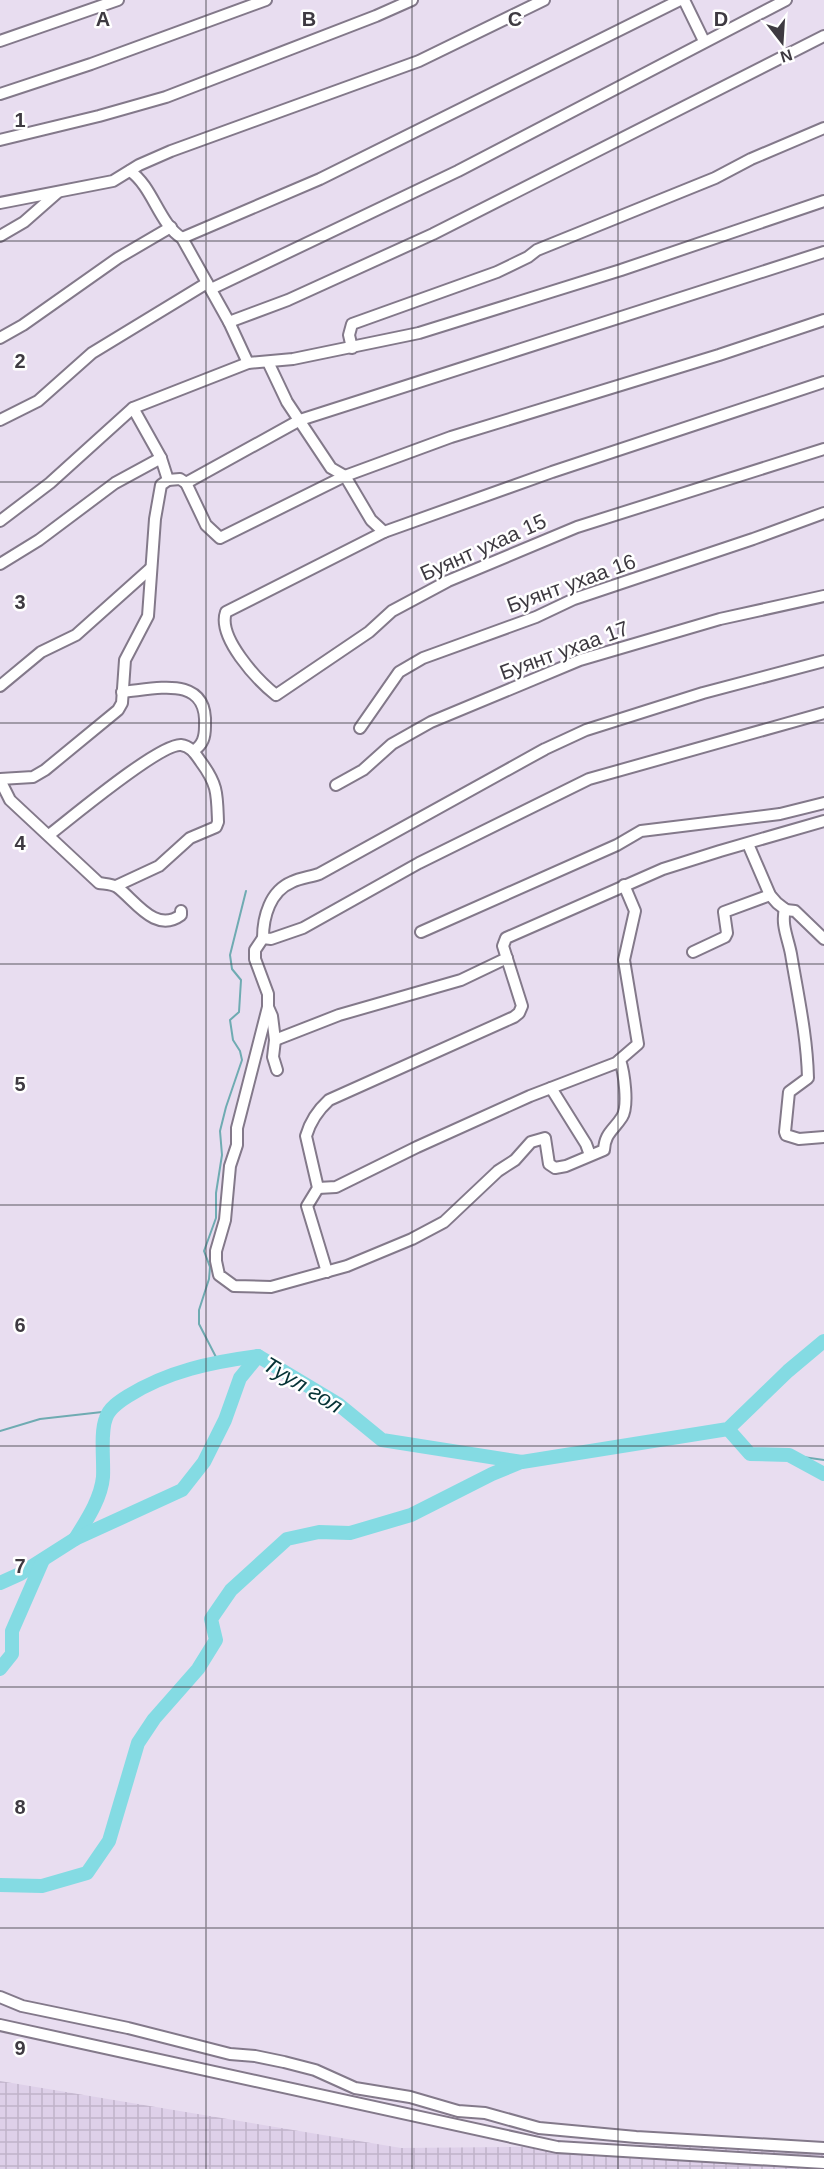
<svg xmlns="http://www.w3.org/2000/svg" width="824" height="2169" font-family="Arial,sans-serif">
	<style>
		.industrial { fill: url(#industrial-grid) }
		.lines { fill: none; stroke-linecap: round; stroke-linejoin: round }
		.stream { stroke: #6fabb2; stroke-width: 2 }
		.river { stroke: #84dbe3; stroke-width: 14 }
		.minor-casing { stroke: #83798a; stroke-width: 14 }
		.minor { stroke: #fff; stroke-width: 10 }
		.grid { fill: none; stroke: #3e3a41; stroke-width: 1.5; stroke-opacity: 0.55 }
		.labels { text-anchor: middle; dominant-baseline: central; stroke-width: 5; stroke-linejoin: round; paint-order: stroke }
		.street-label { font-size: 21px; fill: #3e3a41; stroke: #fff }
		.water-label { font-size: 22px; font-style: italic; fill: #053235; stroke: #fff }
		.grid-label { font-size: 20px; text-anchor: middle; font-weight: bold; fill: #3e3a41; stroke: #fff; stroke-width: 5; stroke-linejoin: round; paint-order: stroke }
	</style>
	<defs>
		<pattern id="industrial-grid" width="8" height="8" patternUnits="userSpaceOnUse" patternTransform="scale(1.5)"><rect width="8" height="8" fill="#ded0e9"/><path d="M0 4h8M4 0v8" fill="none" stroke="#c0b3c9"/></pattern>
	</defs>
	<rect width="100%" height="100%" fill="#e8ddf0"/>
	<path class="industrial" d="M0,2081L401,2148L824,2144V2169H0Z"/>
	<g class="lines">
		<g class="stream">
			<path d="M218,1361L199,1324V1310L209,1279L210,1267L204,1251L216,1218V1193L222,1155L220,1131L226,1107L242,1060L240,1051L233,1040L230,1020L239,1012L241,980L232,969L230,955L246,891"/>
			<path d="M0,1431L40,1419L111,1411"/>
			<path d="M789,1455L824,1460"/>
		</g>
		<g class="river">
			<path d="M728,1429L750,1454L789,1455L824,1474"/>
			<path d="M75,1539C86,1521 101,1499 103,1477C104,1461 100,1432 106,1418C109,1408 120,1401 128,1396C168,1371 212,1362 258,1356"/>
			<path d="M0,1583L20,1574L75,1539L182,1490L204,1462L225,1420L240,1378L258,1356L338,1404L382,1440L522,1462L728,1429L788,1371L824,1341"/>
			<path d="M0,1669L12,1654V1631L43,1560"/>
			<path d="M0,1885L42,1886L87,1873L109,1841L138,1743L154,1719L198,1669L216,1640L211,1619L231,1590L287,1539L319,1532L350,1533L411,1515L492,1474L521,1462"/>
		</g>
		<g class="minor-casing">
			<g id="minor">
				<path d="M684,0L704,41"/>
				<path d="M0,41L118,0"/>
				<path d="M0,94L91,64L266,0"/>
				<path d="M0,140L99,116L166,97L376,16L412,0"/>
				<path d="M130,171C153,187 159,224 182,238L229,322L248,363"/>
				<path d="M0,203L113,181L139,165L171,151L419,61L544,0"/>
				<path d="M0,236L24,222L57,193"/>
				<path d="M182,238L320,179L680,0"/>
				<path d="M211,289L458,171L786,0"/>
				<path d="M229,322L288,300L433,234L824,36"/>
				<path d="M0,338L23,325L118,258L171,227"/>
				<path d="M352,348L349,335L352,324L497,272L528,257L537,250L715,178L751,159L824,128"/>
				<path d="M268,362L287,402L331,468L345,476L371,520L384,532L552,472L824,382"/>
				<path d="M0,420L38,401L92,353L207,283"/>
				<path d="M168,480L180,479L186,483L300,420L824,252"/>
				<path d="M186,483L206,525L220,538L345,476L451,437L719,355L824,320"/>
				<path d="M0,521L50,483L133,408L248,363L293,359L419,333L621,270L824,201"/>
				<path d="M384,532L226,612C217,637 257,680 276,695L369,632L392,611L448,581L577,527L824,449"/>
				<path d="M0,564L39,540L115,483L161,458"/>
				<path d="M824,661L703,693L586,730L545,749L319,874C310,877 300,878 292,882C270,891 263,917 263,938L271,939L303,928L419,863L589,779L824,713"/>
				<path d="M0,686L41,652L76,635L151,568"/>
				<path d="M122,692C156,689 208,674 205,726C205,737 203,745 193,751"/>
				<path d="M360,728L399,672L423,658L536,617L574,599L753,539L824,513"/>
				<path d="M0,779L33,777L45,770L118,710L122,703L125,660L148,616L155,519L161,485L168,480L161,458L133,408"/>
				<path d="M0,780L10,800L99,883C105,884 112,884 117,887C135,900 155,934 181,915V911"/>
				<path d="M336,785L363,770L392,744L431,722L580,660L720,619L824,596"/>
				<path d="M49,835C70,819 160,743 181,745C191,746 196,755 201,762C218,785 217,794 218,822L216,827L190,838L159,866L116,886"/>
				<path d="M748,844L770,895L777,903L786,910L795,911L824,939"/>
				<path d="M785,909C781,925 788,938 791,954C798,996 807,1036 808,1078L789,1092L785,1132L786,1135L799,1139L824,1137"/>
				<path d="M421,932L617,845L641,831L780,814L824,803"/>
				<path d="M263,938L255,950V959L268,994V1007L272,1016L275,1040L273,1057L277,1070"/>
				<path d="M693,952L725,937L727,933L724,912L770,895"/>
				<path d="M268,1007L237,1128V1145L230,1166L225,1220L216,1251V1261L219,1275L234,1286L271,1287L347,1266L412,1239L444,1222L498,1171L515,1160L531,1142L545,1138L549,1164L555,1168L566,1166L604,1150C605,1133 613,1131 622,1117C629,1106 624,1072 620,1060"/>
				<path d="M275,1040L339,1015L461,980L507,958"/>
				<path d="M551,1088L586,1144L590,1155"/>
				<path d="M318,1188L336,1187L417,1147L530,1096L616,1063L638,1044L624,960L635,911L624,885"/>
				<path d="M327,1272L307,1206L318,1188L306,1136C310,1122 318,1110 329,1100L514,1017L519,1013L522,1006L503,946L506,938L663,869L720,851L824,821"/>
				<path d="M0,1997L22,2006L128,2028L230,2054L255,2056L284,2062L315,2070L355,2088L410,2097L458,2111L485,2113L539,2128L636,2137L824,2148"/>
				<path d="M0,2025L557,2147L824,2163"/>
			</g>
		</g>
		<use href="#minor" class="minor"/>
	</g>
	<path class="grid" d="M206,0V2169M412,0V2169M618,0V2169M0,241H824M0,482H824M0,723H824M0,964H824M0,1205H824M0,1446H824M0,1687H824M0,1928H824"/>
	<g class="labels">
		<g class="street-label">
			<text transform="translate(483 547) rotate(-24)">Буянт ухаа 15</text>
			<text transform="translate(571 583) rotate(-20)">Буянт ухаа 16</text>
			<text transform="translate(564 650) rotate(-20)">Буянт ухаа 17</text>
		</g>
		<g class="water-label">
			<text transform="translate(303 1385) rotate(31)">Туул гол</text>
		</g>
	</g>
	<g class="grid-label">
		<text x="103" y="26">A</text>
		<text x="309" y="26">B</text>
		<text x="515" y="26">C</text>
		<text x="721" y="26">D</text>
		<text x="20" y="127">1</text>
		<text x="20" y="368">2</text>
		<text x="20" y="609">3</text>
		<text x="20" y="850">4</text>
		<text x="20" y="1091">5</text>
		<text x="20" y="1332">6</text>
		<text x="20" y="1573">7</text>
		<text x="20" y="1814">8</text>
		<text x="20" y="2055">9</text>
	</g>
	<g transform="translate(782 42) rotate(163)" stroke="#ffffff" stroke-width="4.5" paint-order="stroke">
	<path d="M0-4.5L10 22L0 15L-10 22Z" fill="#3e3a41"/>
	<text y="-9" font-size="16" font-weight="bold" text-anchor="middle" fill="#3e3a41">N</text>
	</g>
</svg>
